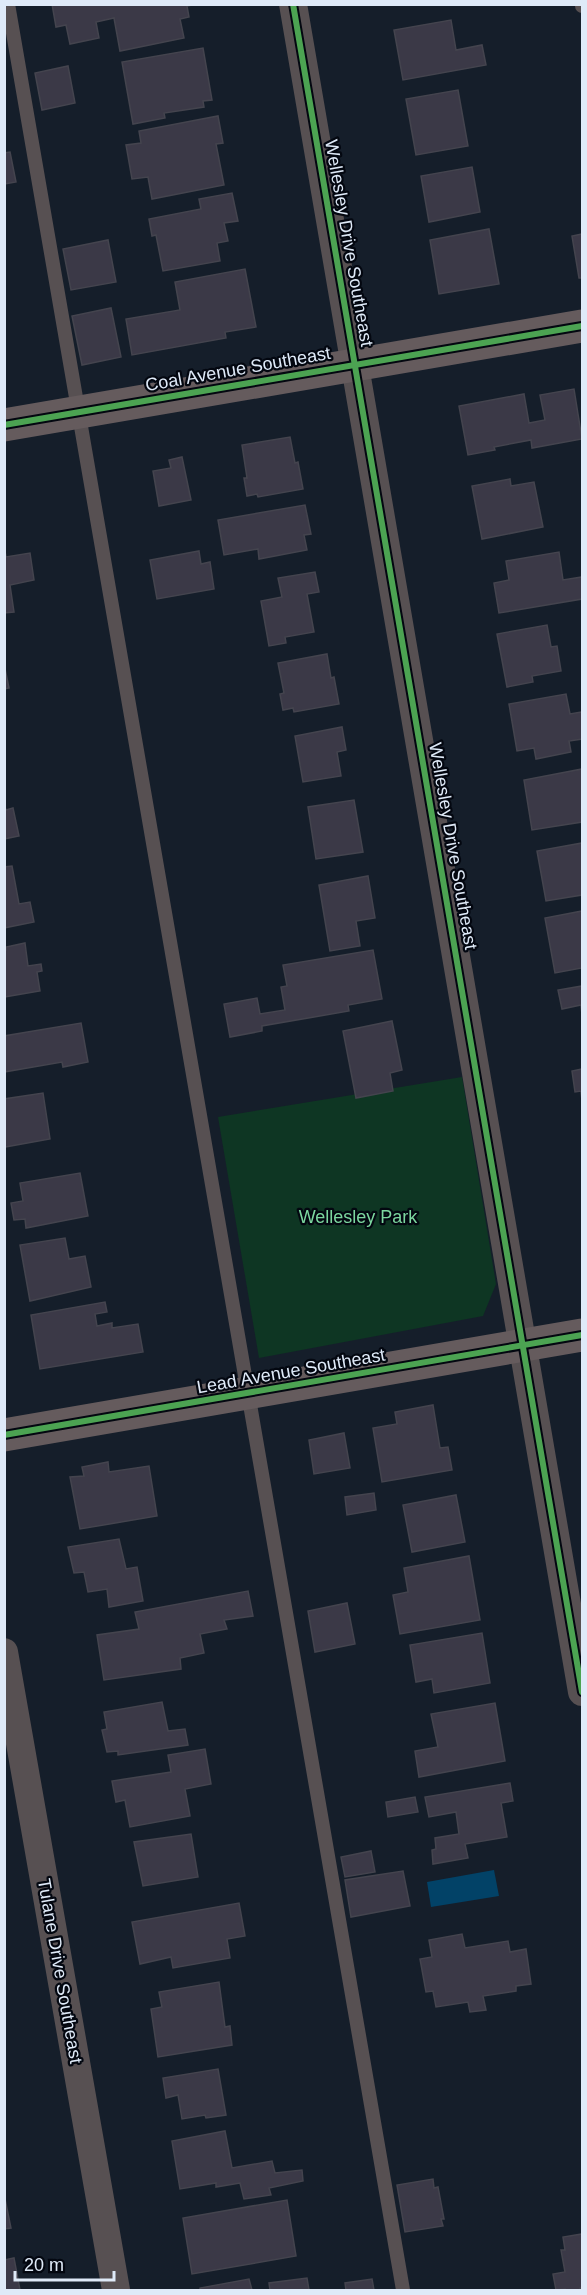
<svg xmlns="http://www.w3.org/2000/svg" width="587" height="2295" font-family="Helvetica,sans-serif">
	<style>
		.green { fill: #0e3623 }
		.water { fill: #024267 }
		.building { fill: #3b3947; stroke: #44444e; stroke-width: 1.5 }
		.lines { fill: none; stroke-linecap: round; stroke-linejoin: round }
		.service { stroke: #575052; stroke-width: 14 }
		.minor { stroke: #575052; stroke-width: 28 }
		.secondary { stroke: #655b5d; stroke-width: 33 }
		.cycleway-casing { stroke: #030710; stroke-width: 10 }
		.cycleway { stroke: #4ca352; stroke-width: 6 }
		.labels { text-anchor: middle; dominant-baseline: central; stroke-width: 4.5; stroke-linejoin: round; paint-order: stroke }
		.street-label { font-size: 18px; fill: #dfeaf8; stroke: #030710 }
		.park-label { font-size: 18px; fill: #7cd79f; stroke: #030710 }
	</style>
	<rect width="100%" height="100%" fill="#151e2a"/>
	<path class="green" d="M462,1077L496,1284L483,1316L259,1358L218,1117Z"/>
	<path class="water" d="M494,1870L499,1896L431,1907L427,1882Z"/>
	<g class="building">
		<path d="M52,4H197L187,6L189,17L180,19L184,38L120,51L114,18L96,22L99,38L70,44L66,25L56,27Z"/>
		<path d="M451,20L456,50L482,45L486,65L403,80L394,30Z"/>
		<path d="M203,48L212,100L203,101L204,107L164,113L165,118L133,124L122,62Z"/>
		<path d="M68,66L75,103L42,110L35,73Z"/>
		<path d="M458,90L468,146L416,155L406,99Z"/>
		<path d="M218,116L223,143L216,144L224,185L152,199L148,177L132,179L126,145L141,143L139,131Z"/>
		<path d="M10,152L16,182L4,184V153Z"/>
		<path d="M472,167L480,212L429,222L421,176Z"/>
		<path d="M232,193L238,221L224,223L228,241L217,243L220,261L163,271L156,235L152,236L149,219L201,209L199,199Z"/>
		<path d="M489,229L499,284L439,294L430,240Z"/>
		<path d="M582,234V278H579L572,236Z"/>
		<path d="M108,240L116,282L71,290L63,249Z"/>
		<path d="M245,269L256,327L225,332L226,338L132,355L126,319L180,310L175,282Z"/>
		<path d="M111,308L121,357L82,365L72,316Z"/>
		<path d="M574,389L582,439L532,448L531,440L494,447L495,450L468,455L459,406L524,394L529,423L545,420L540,395Z"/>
		<path d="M290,437L295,463L298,462L303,489L258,497L257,494L247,496L244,478H247L242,445Z"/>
		<path d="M182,457L191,500L159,506L153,471L171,468L169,460Z"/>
		<path d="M510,479L511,486L534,482L543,527L482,539L472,486Z"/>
		<path d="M305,505L311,534L304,535L307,550L259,559L258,549L224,555L218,520Z"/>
		<path d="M5,551L6,557L30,553L34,580L10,585L14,612L4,613Z"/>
		<path d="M199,551L201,564L210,562L214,589L157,599L150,560Z"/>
		<path d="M559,552L563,580L582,577V599L499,613L494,583L509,580L506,561Z"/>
		<path d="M315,572L319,592L307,594L314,632L285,637L286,643L269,646L261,601L282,597L278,578Z"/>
		<path d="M547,625L551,647L557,646L561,671L532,676L533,682L507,687L497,634Z"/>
		<path d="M327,654L331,678L334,677L339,704L294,712L293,708L283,710L280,694L284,693L278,663Z"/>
		<path d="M4,664L9,688L4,689Z"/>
		<path d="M566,694L570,714L582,712V739L569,741L571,752L536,759L534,748L517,751L509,704Z"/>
		<path d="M342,727L346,750L337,752L341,776L303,782L295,736Z"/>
		<path d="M582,769V822L532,830L524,780Z"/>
		<path d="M354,800L363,852L316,859L308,807Z"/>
		<path d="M4,804L6,810L13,808L19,836L4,839Z"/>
		<path d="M582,843V895L546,901L537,851Z"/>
		<path d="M12,866L19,904L30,902L34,922L4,928V867Z"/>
		<path d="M368,876L375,918L356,921L360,946L330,951L319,885Z"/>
		<path d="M582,911V968L555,973L545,918Z"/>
		<path d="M25,943L28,966L41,964L42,971L37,972L40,991L4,997V950H6V947Z"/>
		<path d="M373,950L382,999L348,1005L349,1011L262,1026V1031L230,1037L224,1004L257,998L260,1014L285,1010L281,987L287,986L283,965Z"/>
		<path d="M582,986V1015L581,1005L562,1009L558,990Z"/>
		<path d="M392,1021L402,1070L390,1073L393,1091L356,1098L343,1031Z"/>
		<path d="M81,1023L88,1062L63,1067L62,1062L4,1072V1036Z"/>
		<path d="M582,1069V1101L581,1091L575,1092L572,1071Z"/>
		<path d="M43,1093L50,1139L5,1147L4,1099Z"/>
		<path d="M80,1173L88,1216L26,1228L25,1219L14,1220L11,1203L23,1201L20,1183Z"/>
		<path d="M65,1238L69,1259L85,1256L91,1287L30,1301L20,1245Z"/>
		<path d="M105,1302L107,1312L95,1314L97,1326L112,1323V1328L138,1324L143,1352L40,1369L31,1315Z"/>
		<path d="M433,1405L440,1448L448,1447L452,1470L382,1482L373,1428L397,1424L395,1412Z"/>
		<path d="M344,1433L350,1468L314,1474L309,1440Z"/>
		<path d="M108,1462L109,1472L149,1466L157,1516L80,1529L70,1477L84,1476L82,1467Z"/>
		<path d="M374,1493L376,1510L347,1515L345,1497Z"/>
		<path d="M456,1495L465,1542L412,1552L403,1505Z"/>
		<path d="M119,1539L126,1569L137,1567L143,1601L109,1607L107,1589L88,1592L84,1572L74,1573L68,1547Z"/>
		<path d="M469,1556L480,1620L400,1634L393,1595L408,1592L404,1568Z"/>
		<path d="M248,1591L253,1616L224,1620L227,1629L200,1634L204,1653L180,1658L181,1669L104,1680L97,1635L139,1629L135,1612Z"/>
		<path d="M347,1603L355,1644L315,1652L308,1611Z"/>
		<path d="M482,1633L490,1683L434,1693L432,1679L416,1682L410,1645Z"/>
		<path d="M162,1702L168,1731L185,1729L188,1745L118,1755V1751L107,1752L102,1730L107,1729L104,1712Z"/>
		<path d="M495,1703L505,1761L419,1777L415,1751L438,1747L431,1714Z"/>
		<path d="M205,1749L211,1784L185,1789L190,1816L130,1827L125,1800L116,1802L112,1781L171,1772L168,1755Z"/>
		<path d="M510,1783L513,1801L501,1803L507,1837L465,1844L468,1858L433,1864L432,1850L436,1849L435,1838L459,1834L456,1812L429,1817L425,1797Z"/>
		<path d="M415,1797L418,1812L388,1817L386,1802Z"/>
		<path d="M191,1834L198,1877L143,1886L134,1842Z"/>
		<path d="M371,1851L375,1872L345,1877L341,1857Z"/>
		<path d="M403,1871L410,1906L351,1917L345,1880Z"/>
		<path d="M239,1903L245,1936L227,1939L230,1958L173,1968L171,1957L140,1964L132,1922Z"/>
		<path d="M462,1934L465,1948L508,1941L510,1952L526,1949L531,1984L516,1986V1991L483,1996L486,2010L470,2012L468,2002L436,2007L433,1991L426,1992L420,1959L432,1957L429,1940Z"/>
		<path d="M219,1982L225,2027L230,2026L232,2045L158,2057L151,2009L162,2007L159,1992Z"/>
		<path d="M218,2069L226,2115L206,2118L205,2115L182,2119L178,2095L166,2098L163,2078Z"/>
		<path d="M225,2131L232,2168L272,2161L275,2173L302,2170L303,2181L269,2188L271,2195L244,2199L240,2183L216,2187V2183L180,2189L172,2141Z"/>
		<path d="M433,2179L434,2188L438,2187L444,2219H441L443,2226L405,2232L397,2185Z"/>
		<path d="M4,2194L11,2228L4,2229Z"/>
		<path d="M287,2200L296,2256L192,2274L183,2218Z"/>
		<path d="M582,2234V2287L580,2288L581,2290H565V2289L556,2290L553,2274L565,2272L561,2250H565L563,2237Z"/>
		<path d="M14,2258L20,2290H4V2260Z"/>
		<path d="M307,2278L309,2290H270L269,2283Z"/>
		<path d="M249,2279L252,2290H200V2288Z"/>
		<path d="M372,2279L374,2290H346L345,2283Z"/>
	</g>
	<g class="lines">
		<g class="service">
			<path d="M8,4L403,2290"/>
			<path d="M582,4V6"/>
		</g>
		<g class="minor">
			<path d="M293,4L582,1692"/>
			<path d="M4,1652L116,2290"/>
		</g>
		<g class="secondary">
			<path d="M4,425L582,326"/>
			<path d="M4,1435L582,1335"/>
		</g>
		<g class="cycleway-casing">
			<g id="cycleway">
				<path d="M293,4L582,1692"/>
				<path d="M4,425L582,326"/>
				<path d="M4,1435L582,1335"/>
			</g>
		</g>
		<use href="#cycleway" class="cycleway"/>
	</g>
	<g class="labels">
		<g class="street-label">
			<text transform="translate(349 243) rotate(80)">Wellesley Drive Southeast</text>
			<text transform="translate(238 369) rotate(-10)">Coal Avenue Southeast</text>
			<text transform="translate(453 846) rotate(80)">Wellesley Drive Southeast</text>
			<text transform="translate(291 1371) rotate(-10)">Lead Avenue Southeast</text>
			<text transform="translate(60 1971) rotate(80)">Tulane Drive Southeast</text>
		</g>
		<g class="park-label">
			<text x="358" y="1217">Wellesley Park</text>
		</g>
	</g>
	<rect width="587" height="2295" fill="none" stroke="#dfeaf8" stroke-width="12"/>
	<path d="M15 2271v9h99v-9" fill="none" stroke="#dfeaf8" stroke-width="3"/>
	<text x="24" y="2271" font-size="18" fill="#dfeaf8" stroke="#030710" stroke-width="4.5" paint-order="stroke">20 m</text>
</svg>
